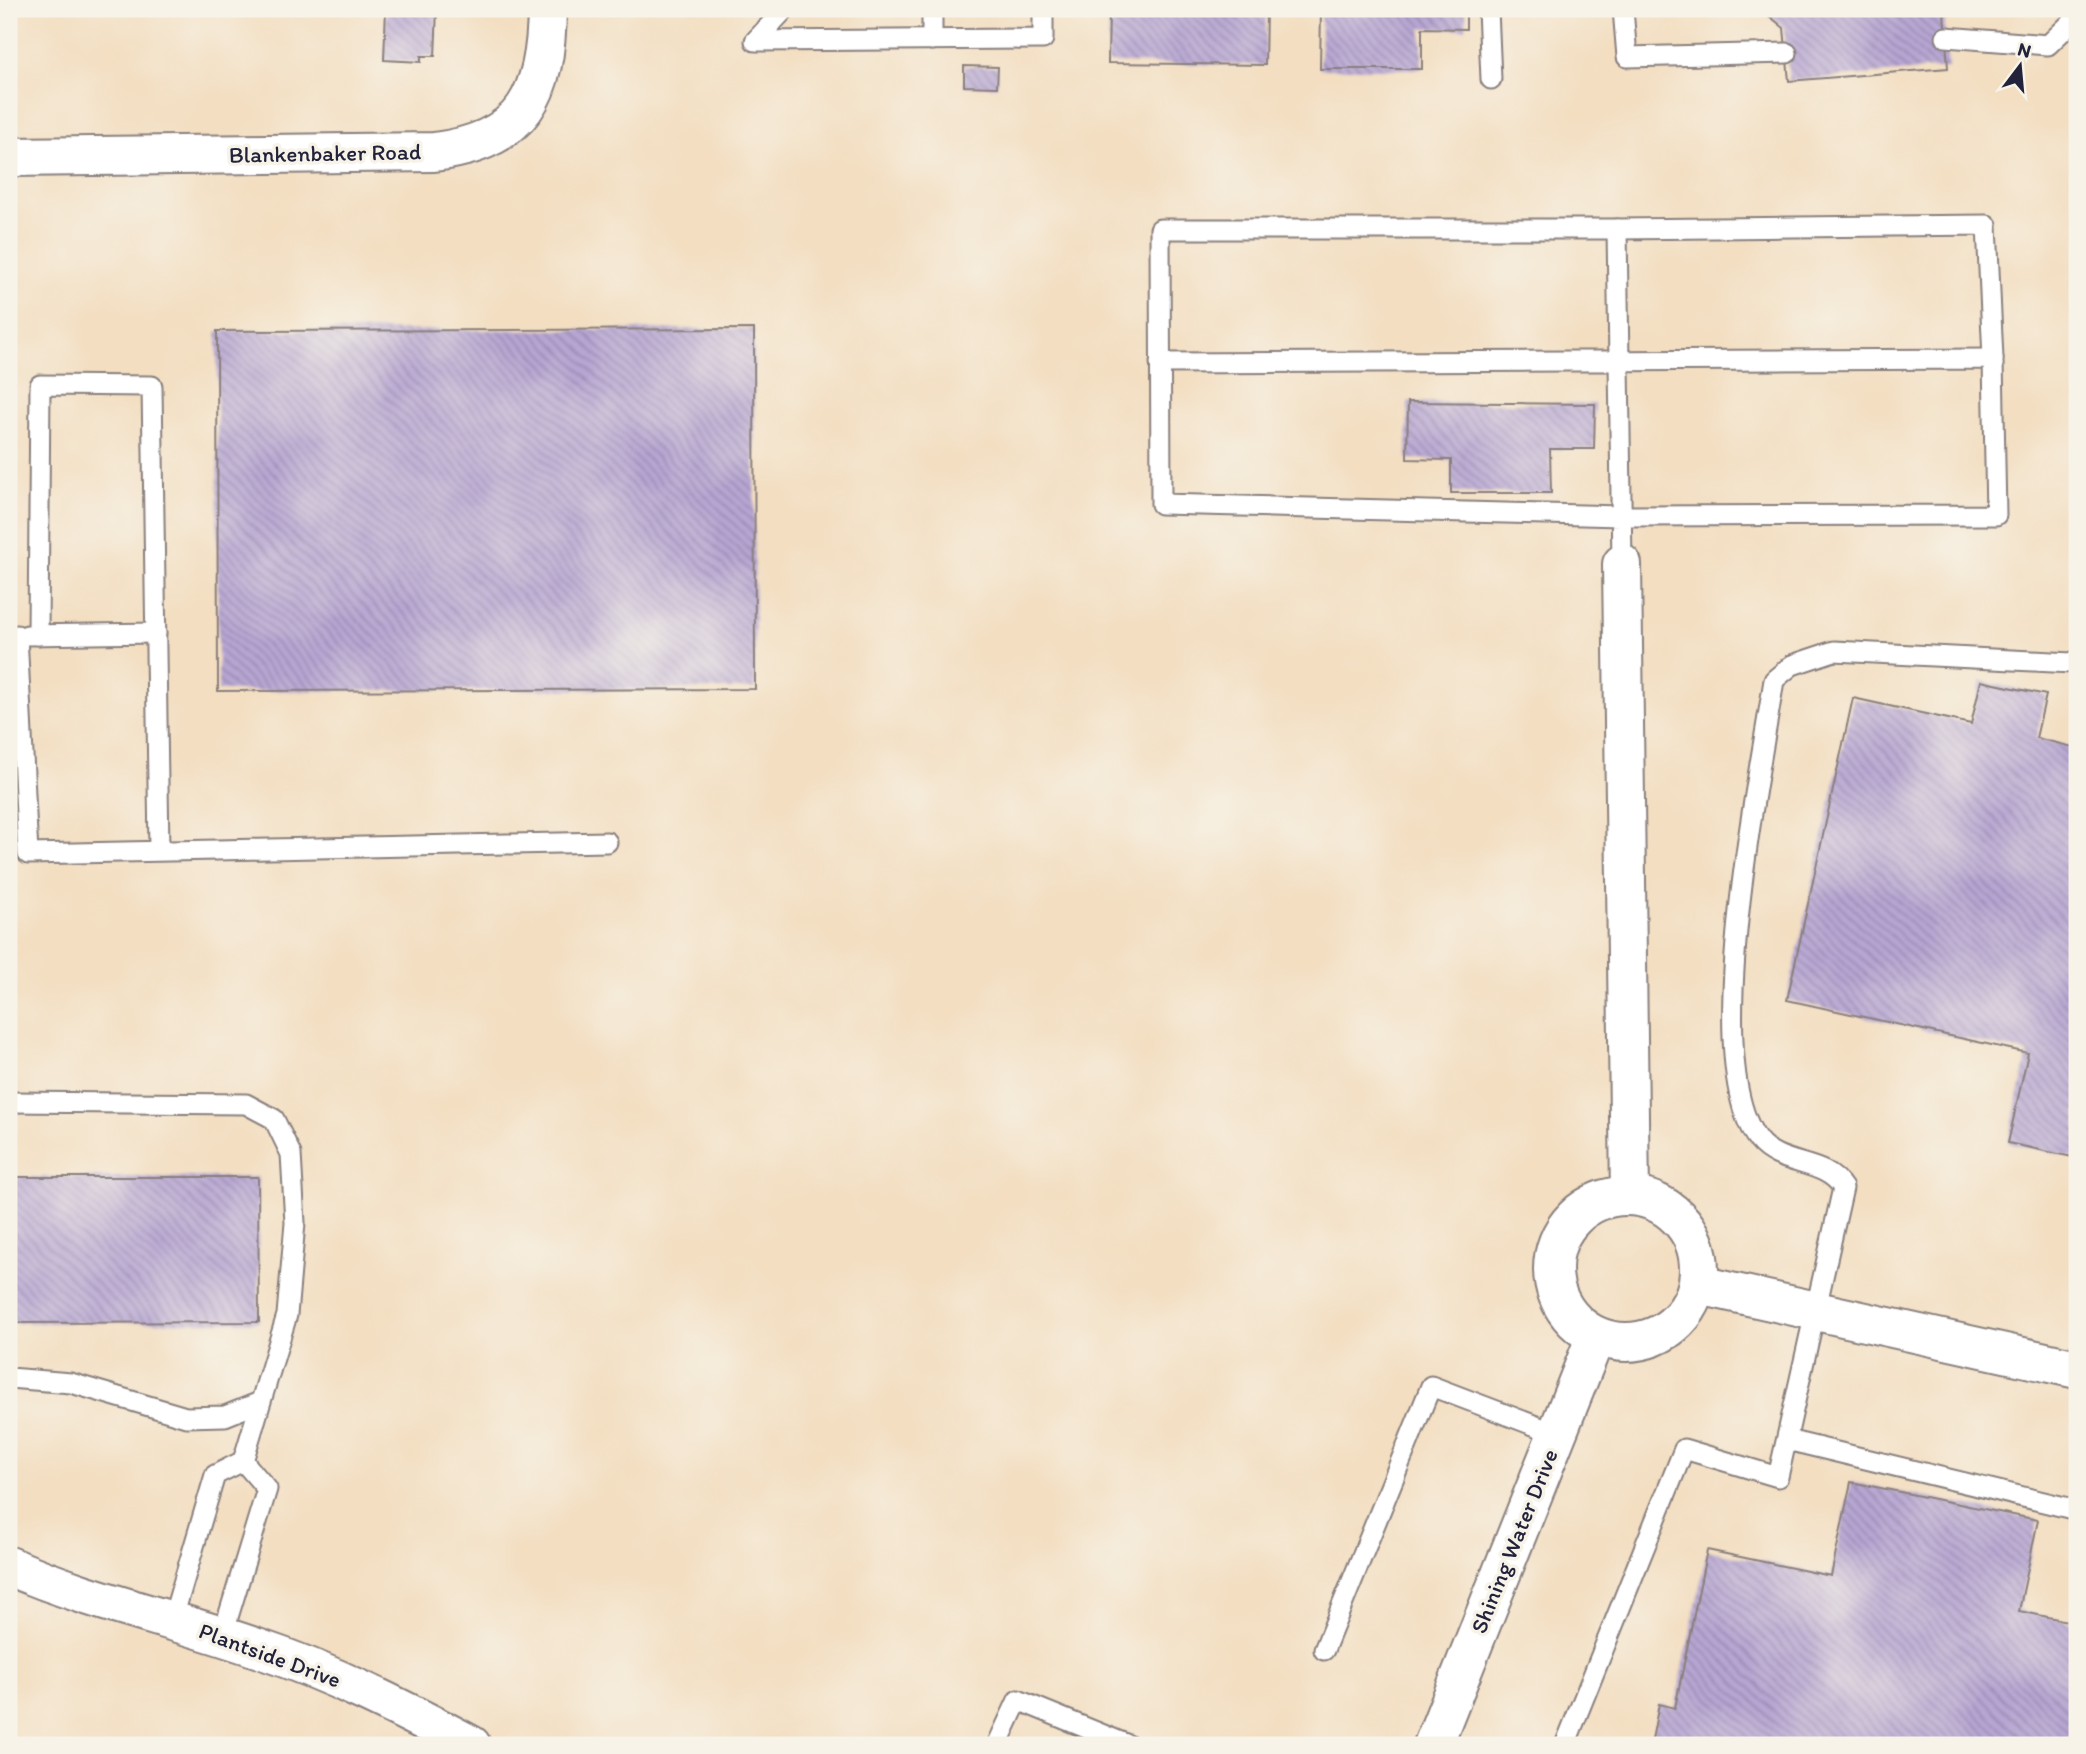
<svg xmlns="http://www.w3.org/2000/svg" width="2086" height="1754" font-family="Itim,sans-serif">
	<style>
		.building { fill: url(#building-back-hatch) }
		.lines { fill: none; stroke-linecap: round; stroke-linejoin: round }
		.service-casing { stroke: #8a807e; stroke-width: 23 }
		.minor-casing { stroke: #8a807e; stroke-width: 42 }
		.tertiary-casing { stroke: #8a807e; stroke-width: 42 }
		.service { stroke: #fff; stroke-width: 19 }
		.minor { stroke: #fff; stroke-width: 38 }
		.tertiary { stroke: #fff; stroke-width: 38 }
		.labels { text-anchor: middle; dominant-baseline: central; stroke-width: 7; stroke-linejoin: round; paint-order: stroke }
		.street-label { font-size: 23px; fill: #22223b; stroke: #f7f3e8 }
	</style>
	<defs>
		<pattern id="building-back-hatch" width="6" height="6" patternUnits="userSpaceOnUse" patternTransform="scale(1.75)"><rect width="6" height="6" fill="#b7a6d3"/><path d="M-1 5l2 2M0 0l6 6M5-1l2 2" fill="none" stroke="#9487ac"/></pattern>
	</defs>
	<rect width="100%" height="100%" fill="#f7f3e8"/>
	<filter id="ink" filterUnits="userSpaceOnUse"><feTurbulence type="fractalNoise" baseFrequency=".0143" numOctaves="2"/><feDisplacementMap in="SourceGraphic" scale="14" xChannelSelector="R" yChannelSelector="G"/><feConvolveMatrix kernelMatrix="1 2 1 2 8 2 1 2 1" color-interpolation-filters="sRGB"/></filter>
	<filter id="wash" filterUnits="userSpaceOnUse"><feTurbulence type="fractalNoise" baseFrequency=".00686" numOctaves="4" result="noise"/><feDisplacementMap in="SourceGraphic" scale="28" xChannelSelector="R" yChannelSelector="G"/><feGaussianBlur stdDeviation="1.57" result="paint"/><feColorMatrix in="noise" values="0 0 0 0 0 0 0 0 0 0 0 0 0 0 0 0 0 1.4 0 .05"/><feComposite in="paint" operator="in"/></filter>
	<g filter="url(#wash)">
		<rect width="100%" height="100%" fill="#f3dec1"/>
		<g id="blocks">
			<g class="building">
				<path d="M386,9H437L435,56H421V62L384,60Z"/>
				<path d="M1109,9H1266L1265,65L1108,63Z"/>
				<path d="M1321,9H1466V29L1422,28V69H1320Z"/>
				<path d="M1761,9H1948L1944,13L1948,68L1789,81L1784,28Z"/>
				<path d="M964,66L998,67L997,87L964,86Z"/>
				<path d="M754,329L755,689L218,691L217,331Z"/>
				<path d="M1408,402L1595,404L1594,449H1550L1551,493H1451V460L1407,459Z"/>
				<path d="M1981,681L2046,695L2036,738L2077,748V1158L2008,1143L2028,1053L1787,1000L1853,698L1971,724Z"/>
				<path d="M9,1177H258L259,1322L9,1323Z"/>
				<path d="M1851,1482L2038,1520L2019,1611L2077,1623V1745H1651L1659,1704L1675,1708L1707,1550L1831,1576Z"/>
			</g>
		</g>
	</g>
	<g filter="url(#ink)">
		<use href="#blocks" fill-opacity="0" stroke="#8a807e" stroke-width="2"/>
		<g class="lines">
			<g class="service-casing">
				<g id="service">
					<path d="M785,9L755,41L1043,39V9"/>
					<path d="M1488,9L1491,79"/>
					<path d="M1623,9L1627,57L1787,53"/>
					<path d="M1946,37L2048,45L2077,17"/>
					<path d="M932,40V9"/>
					<path d="M1617,229L1987,225L1993,359"/>
					<path d="M1160,363L1993,359L1996,515L1621,516L1161,504L1160,229H1617C1619,341 1620,452 1622,564"/>
					<path d="M17,635L28,854L607,842"/>
					<path d="M27,635L156,633"/>
					<path d="M38,635L40,385L152,386L159,850"/>
					<path d="M9,1102L246,1104L274,1119L291,1154L295,1223L287,1315L243,1461"/>
					<path d="M9,1378L71,1383L186,1417L225,1416L260,1402"/>
					<path d="M1787,1440L2077,1510"/>
					<path d="M172,1621L215,1475L243,1461L267,1489L222,1637"/>
					<path d="M1324,1650L1431,1386L1557,1434"/>
					<path d="M997,1745L1018,1700L1128,1745"/>
					<path d="M1565,1745L1684,1449L1778,1477L1843,1188C1825,1158 1780,1168 1758,1140C1699,1062 1759,779 1774,680L1792,665L1834,651L2072,663L2077,660"/>
				</g>
			</g>
			<g class="minor-casing">
				<g id="minor">
					<path d="M9,157L434,152C525,141 546,94 547,9"/>
					<path d="M1622,564L1630,1196"/>
					<circle cx="1626" cy="1269" r="73"/>
					<path d="M1699,1285L2077,1369"/>
					<path d="M1433,1745L1596,1336"/>
				</g>
			</g>
			<g class="tertiary-casing">
				<path id="tertiary" d="M9,1566C89,1601 175,1619 257,1648C332,1673 402,1709 471,1745"/>
			</g>
			<use href="#service" class="service"/>
			<use href="#minor" class="minor"/>
			<use href="#tertiary" class="tertiary"/>
		</g>
	</g>
	<g class="labels">
		<g class="street-label">
			<text transform="translate(325 153) rotate(-1)">Blankenbaker Road</text>
			<text transform="translate(1514 1541) rotate(-68)">Shining Water Drive</text>
			<text transform="translate(270 1655) rotate(20)">Plantside Drive</text>
		</g>
	</g>
	<rect width="2086" height="1754" fill="none" stroke="#f7f3e8" stroke-width="35"/>
	<g transform="translate(2020 66) rotate(16)" stroke="#f7f3e8" stroke-width="5" paint-order="stroke">
	<path d="M0-5L12 26L0 18L-12 26Z" fill="#22223b"/>
	<text y="-10" font-size="19" font-weight="bold" text-anchor="middle" fill="#22223b">N</text>
	</g>
</svg>
